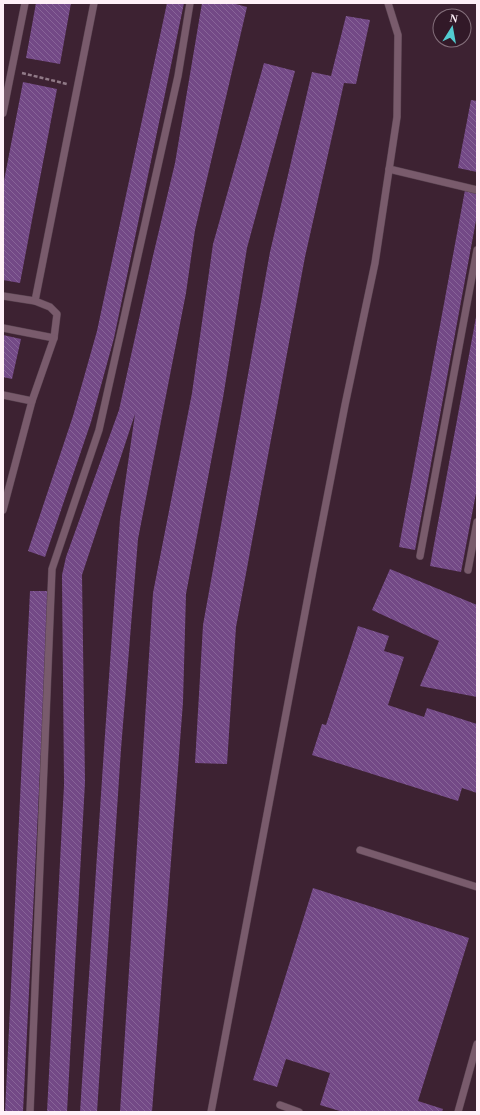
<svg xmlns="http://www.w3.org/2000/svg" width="480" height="1115" font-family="'Times New Roman',serif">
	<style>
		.building { fill: url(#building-back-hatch) }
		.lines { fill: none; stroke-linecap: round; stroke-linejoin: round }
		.service-casing { stroke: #58424f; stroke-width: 8 }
		.path { stroke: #907a87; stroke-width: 2.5; stroke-dasharray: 4 2; stroke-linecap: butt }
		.service { stroke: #795b6c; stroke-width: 7 }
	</style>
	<defs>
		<pattern id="building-back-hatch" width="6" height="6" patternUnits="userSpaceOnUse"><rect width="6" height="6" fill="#734986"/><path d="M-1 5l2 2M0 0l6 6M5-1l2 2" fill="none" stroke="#886498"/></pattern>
	</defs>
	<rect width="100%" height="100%" fill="#3d2232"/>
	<g class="building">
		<path d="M36,3H71L60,64L26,58Z"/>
		<path d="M167,3H184L114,338L91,422L45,557L28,551L73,416L97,331Z"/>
		<path d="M202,3H232L247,7L195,230L186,293L138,539L121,749L97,1112H80L104,749L120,519L135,414L82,575L85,782L67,1112H47L64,785L62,575L66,557L119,410L152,260L175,163Z"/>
		<path d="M346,16L370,20L356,84L344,83L305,257L236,627L227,764L195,763L203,625L270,252L312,72L331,76Z"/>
		<path d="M264,63L295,71L247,248L223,398L186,594L183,702L152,1112H120L153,593L192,393L213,244Z"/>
		<path d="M23,82L57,89L20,283L3,280V186Z"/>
		<path d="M471,100L477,101V172L458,168Z"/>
		<path d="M465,190L477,193V215L415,550L399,547Z"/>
		<path d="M476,317L477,488L461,572L430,566Z"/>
		<path d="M3,335L21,339L12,379L3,377Z"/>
		<path d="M390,569L477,605V697L420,686L439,641L372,610Z"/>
		<path d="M30,591H49L23,1112H5Z"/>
		<path d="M358,626L389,636L384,651L404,657L388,705L424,717L427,708L477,724L476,745H477V793L462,788L458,801L312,755L322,724L326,725Z"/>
		<path d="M313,888L469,938L418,1101L443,1109L442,1112H343L320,1105L330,1073L286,1059L277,1087L253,1080Z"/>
	</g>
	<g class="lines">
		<g class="service-casing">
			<g id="service">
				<path d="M3,113L25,3"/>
				<path d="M389,169L477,190"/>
				<path d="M3,296L35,301L94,3"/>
				<path d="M35,301L50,307L57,314L54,338"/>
				<path d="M3,328L54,338L32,401L3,510"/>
				<path d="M3,395L32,401"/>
				<path d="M420,556L477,250"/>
				<path d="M468,570L477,522"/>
				<path d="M360,850L477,887"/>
				<path d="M280,1105L299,1112"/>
				<path d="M30,1112L52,569L99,430L178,76L190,3"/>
				<path d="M211,1112L313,570L345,405L375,263L397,117L398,35L388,3"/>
				<path d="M458,1112L477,1044"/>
			</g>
		</g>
		<path class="path" d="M22,73L67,84"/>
		<use href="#service" class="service"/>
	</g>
	<rect width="480" height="1115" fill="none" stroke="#fff0f8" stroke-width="8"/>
	<g transform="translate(452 28) rotate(11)"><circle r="19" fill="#321928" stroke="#846f7b"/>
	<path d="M0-3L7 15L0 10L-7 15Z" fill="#52ccd0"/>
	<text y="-6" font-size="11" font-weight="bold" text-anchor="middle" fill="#fff0f8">N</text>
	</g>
</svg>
